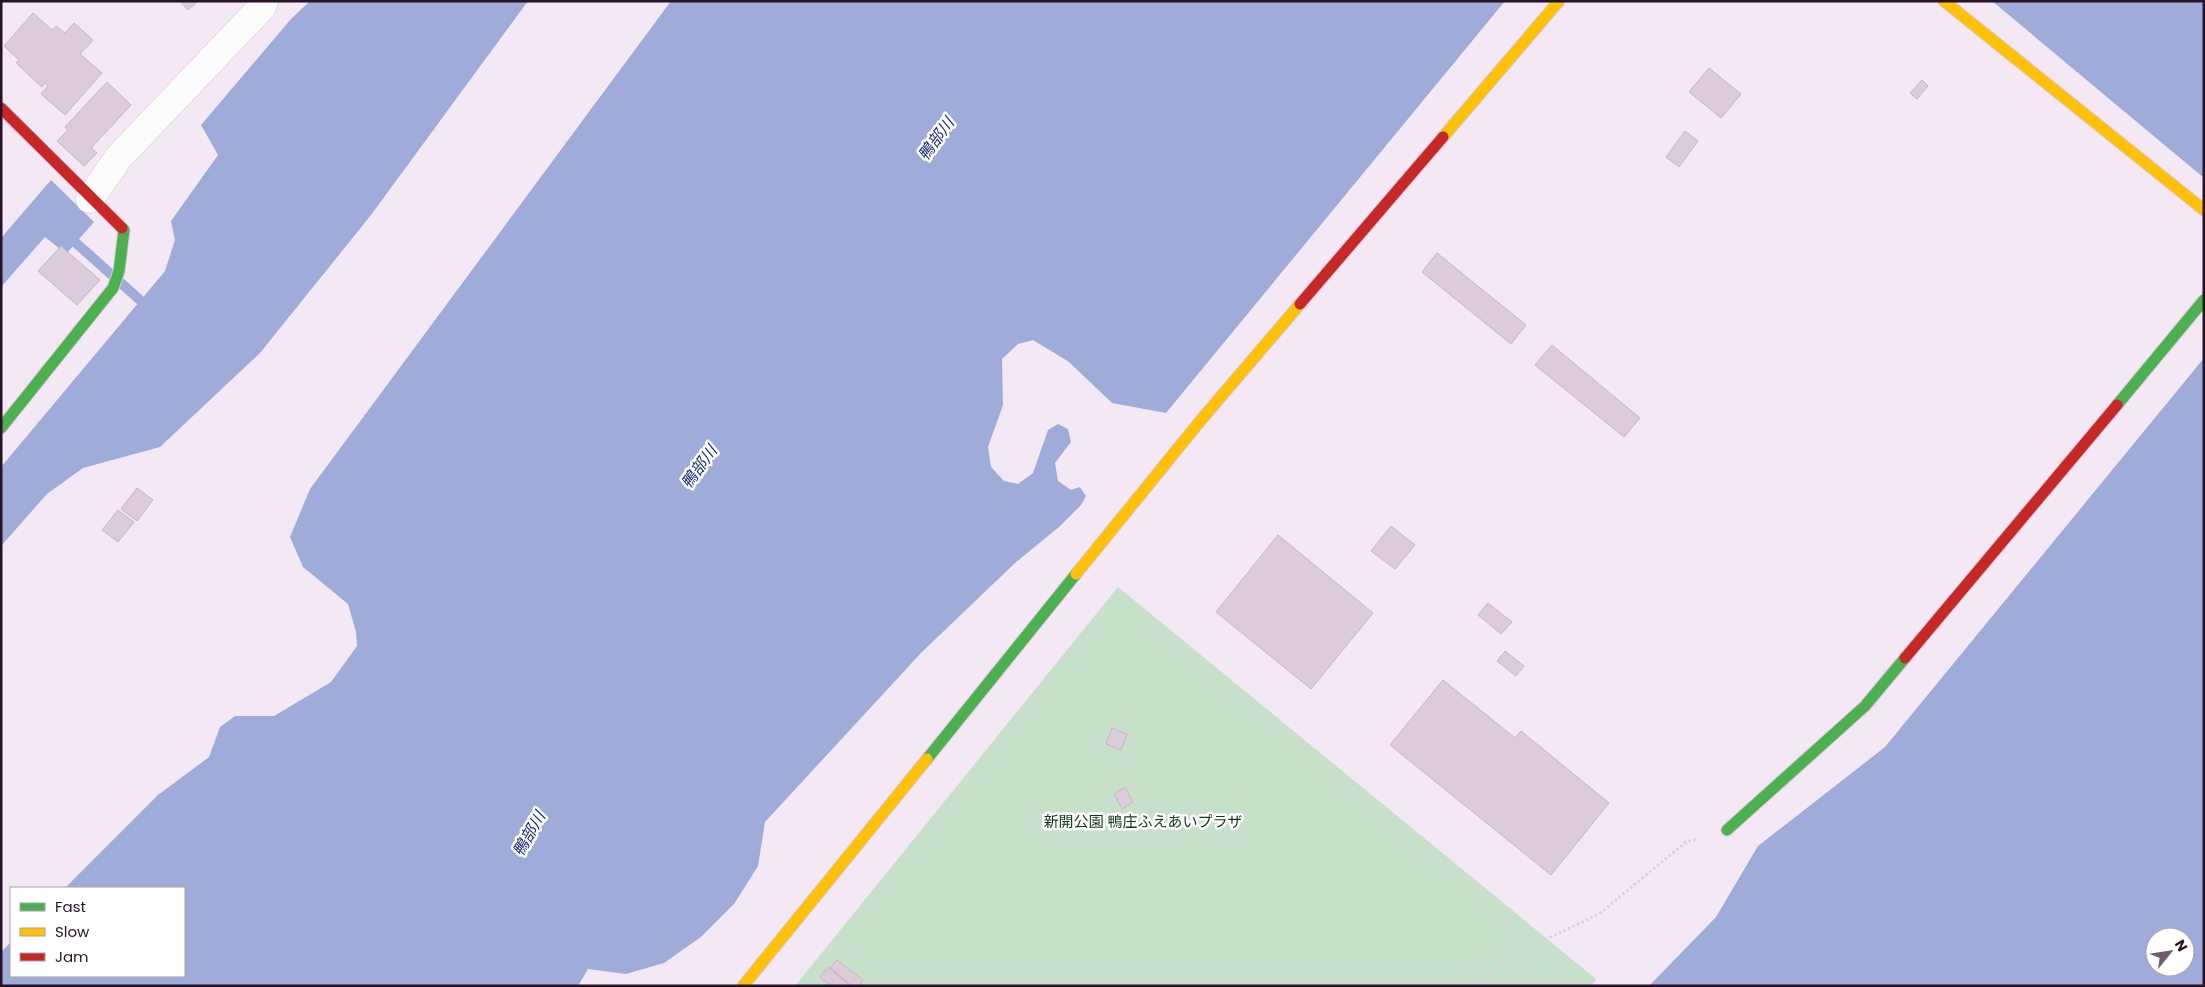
<svg xmlns="http://www.w3.org/2000/svg" width="2205" height="987" font-family="Poppins,'Noto Sans JP',sans-serif">
	<style>
		.green { fill: #c7e0ca }
		.water { fill: #9facda; fill-rule: evenodd }
		.lines { fill: none; stroke-linecap: round; stroke-linejoin: round }
		.stream { stroke: #9facda; stroke-width: 10 }
		.building { fill: #dbcbdb; stroke: #c6b6c6 }
		.street-casing { stroke: #d7c6d7; stroke-width: 29 }
		.fast-casing { stroke: #d7c6d7; stroke-width: 13 }
		.slow-casing { stroke: #d7c6d7; stroke-width: 13 }
		.jam-casing { stroke: #d7c6d7; stroke-width: 13 }
		.path { stroke: #d9d4d8; stroke-width: 3; stroke-dasharray: 2.5 2.5; stroke-linecap: butt }
		.street { stroke: #fdfcfd; stroke-width: 28 }
		.fast { stroke: #4caf50; stroke-width: 11 }
		.slow { stroke: #ffc107; stroke-width: 11 }
		.jam { stroke: #c62828; stroke-width: 11 }
		.labels { text-anchor: middle; dominant-baseline: central; stroke-width: 5; stroke-linejoin: round; paint-order: stroke }
		.park-label { font-size: 15px; fill: #0e3816; stroke: #fff }
		.water-label { font-size: 16px; font-style: italic; fill: #182b72; stroke: #fff }
	</style>
	<rect width="100%" height="100%" fill="#f4e8f4"/>
	<path class="green" d="M1118,587L1596,979L1591,986H795Z"/>
	<g class="water">
		<path d="M310,1H528L371,215L260,353L160,447L83,468L47,494L1,546V467L165,271L175,240L171,221L218,155L201,125L291,19Z"/>
		<path d="M671,1H1505L1166,413L1112,403L1069,362L1033,340L1018,344L1002,359L1003,405L988,447L991,467L1004,481L1018,484L1033,473L1048,430L1058,424L1068,429L1071,442L1055,463L1058,481L1071,490L1080,487L1086,496L1081,505L1059,527L1015,563L921,653L765,822L758,866L734,904L701,937L664,963L626,974L588,969L578,986H1V952L11,942V976H184V888H65L158,795L209,757L220,727L235,716H274L331,682L357,646L356,632L348,604L303,567L290,537L310,489Z"/>
		<path d="M1992,1H2204V178Z"/>
		<path d="M51,180L94,222L66,254L45,237L1,287V238Z"/>
		<path d="M2204,358V986H1649L1716,917L1758,846L1885,747ZM2155,937H2185V967H2155Z"/>
	</g>
	<g class="lines">
		<path class="stream" d="M76,243L140,300"/>
	</g>
	<g class="building">
		<path d="M180,1H198L188,10Z"/>
		<path d="M33,13L52,30L56,26L65,33L74,23L93,40L80,54L102,73L65,115L41,94L48,86L45,83L42,87L16,63L19,60L4,46Z"/>
		<path d="M1709,68L1741,94L1721,118L1689,92Z"/>
		<path d="M1922,80L1928,86L1917,99L1910,93Z"/>
		<path d="M107,82L131,105L91,148L97,153L84,166L57,141L68,130L65,127Z"/>
		<path d="M1685,131L1698,141L1679,167L1666,157Z"/>
		<path d="M61,246L100,280L77,305L38,271Z"/>
		<path d="M1437,253L1526,325L1511,344L1422,272Z"/>
		<path d="M1552,345L1640,418L1624,437L1535,365Z"/>
		<path d="M137,488L153,500L137,521L121,509Z"/>
		<path d="M118,510L134,522L118,542L102,530Z"/>
		<path d="M1391,526L1415,545L1395,569L1371,551Z"/>
		<path d="M1278,535L1373,613L1311,689L1216,612Z"/>
		<path d="M1488,603L1512,622L1501,634L1478,615Z"/>
		<path d="M1505,651L1524,666L1516,676L1497,661Z"/>
		<path d="M1443,680L1515,738L1521,731L1609,803L1551,875L1390,745Z"/>
		<path d="M1112,728L1127,734L1121,750L1106,744Z"/>
		<path d="M1125,787L1133,802L1122,809L1114,794Z"/>
		<path d="M837,960L863,980L859,986H852L830,968Z"/>
		<path d="M828,967L849,985V986H831L820,977Z"/>
	</g>
	<g class="lines">
		<g class="street-casing">
			<path id="street" d="M90,199L118,158L262,7L264,1"/>
		</g>
		<g class="fast-casing">
			<g id="fast">
				<path d="M2117,405L2204,300"/>
				<path d="M1,428L113,288L119,271L124,230L122,228"/>
				<path d="M927,759L1076,574"/>
				<path d="M1727,830L1865,706L1905,658"/>
			</g>
		</g>
		<g class="slow-casing">
			<g id="slow">
				<path d="M1944,1L2204,210"/>
				<path d="M1443,137L1559,1"/>
				<path d="M1076,574L1201,420L1300,304"/>
				<path d="M743,986L927,759"/>
			</g>
		</g>
		<g class="jam-casing">
			<g id="jam">
				<path d="M1,108L122,228"/>
				<path d="M1300,304L1443,137"/>
				<path d="M1905,658L2117,405"/>
			</g>
		</g>
		<path class="path" d="M1475,986L1507,958L1599,914L1686,842L1697,839"/>
		<use href="#street" class="street"/>
		<use href="#fast" class="fast"/>
		<use href="#slow" class="slow"/>
		<use href="#jam" class="jam"/>
	</g>
	<g class="labels">
		<g class="park-label">
			<text x="1143" y="821">新開公園 鴨庄ふえあいプラザ</text>
		</g>
		<g class="water-label">
			<text transform="translate(936 139) rotate(-54)">鴨部川</text>
			<text transform="translate(699 467) rotate(-54)">鴨部川</text>
			<text transform="translate(529 834) rotate(-60)">鴨部川</text>
		</g>
	</g>
	<rect width="2205" height="987" fill="none" stroke="#271227" stroke-width="5"/>
	<rect x="10" y="887" width="175" height="90" fill="#ffffff" stroke="#a9a0a9"/>
	<rect x="20" y="903" width="25" height="8" fill="#4caf50" stroke="#a9a0a9"/>
	<text x="55" y="912" font-size="15" fill="#271227">Fast</text>
	<rect x="20" y="928" width="25" height="8" fill="#ffc107" stroke="#a9a0a9"/>
	<text x="55" y="937" font-size="15" fill="#271227">Slow</text>
	<rect x="20" y="953" width="25" height="8" fill="#c62828" stroke="#a9a0a9"/>
	<text x="55" y="962" font-size="15" fill="#271227">Jam</text>
	<g transform="translate(2170 952) rotate(60)"><circle r="24" fill="#ffffff" stroke="#a9a0a9"/>
	<path d="M0-4L9 19L0 12L-9 19Z" fill="#6f5d6f"/>
	<text y="-8" font-size="14" font-weight="bold" text-anchor="middle" fill="#271227">N</text>
	</g>
</svg>
